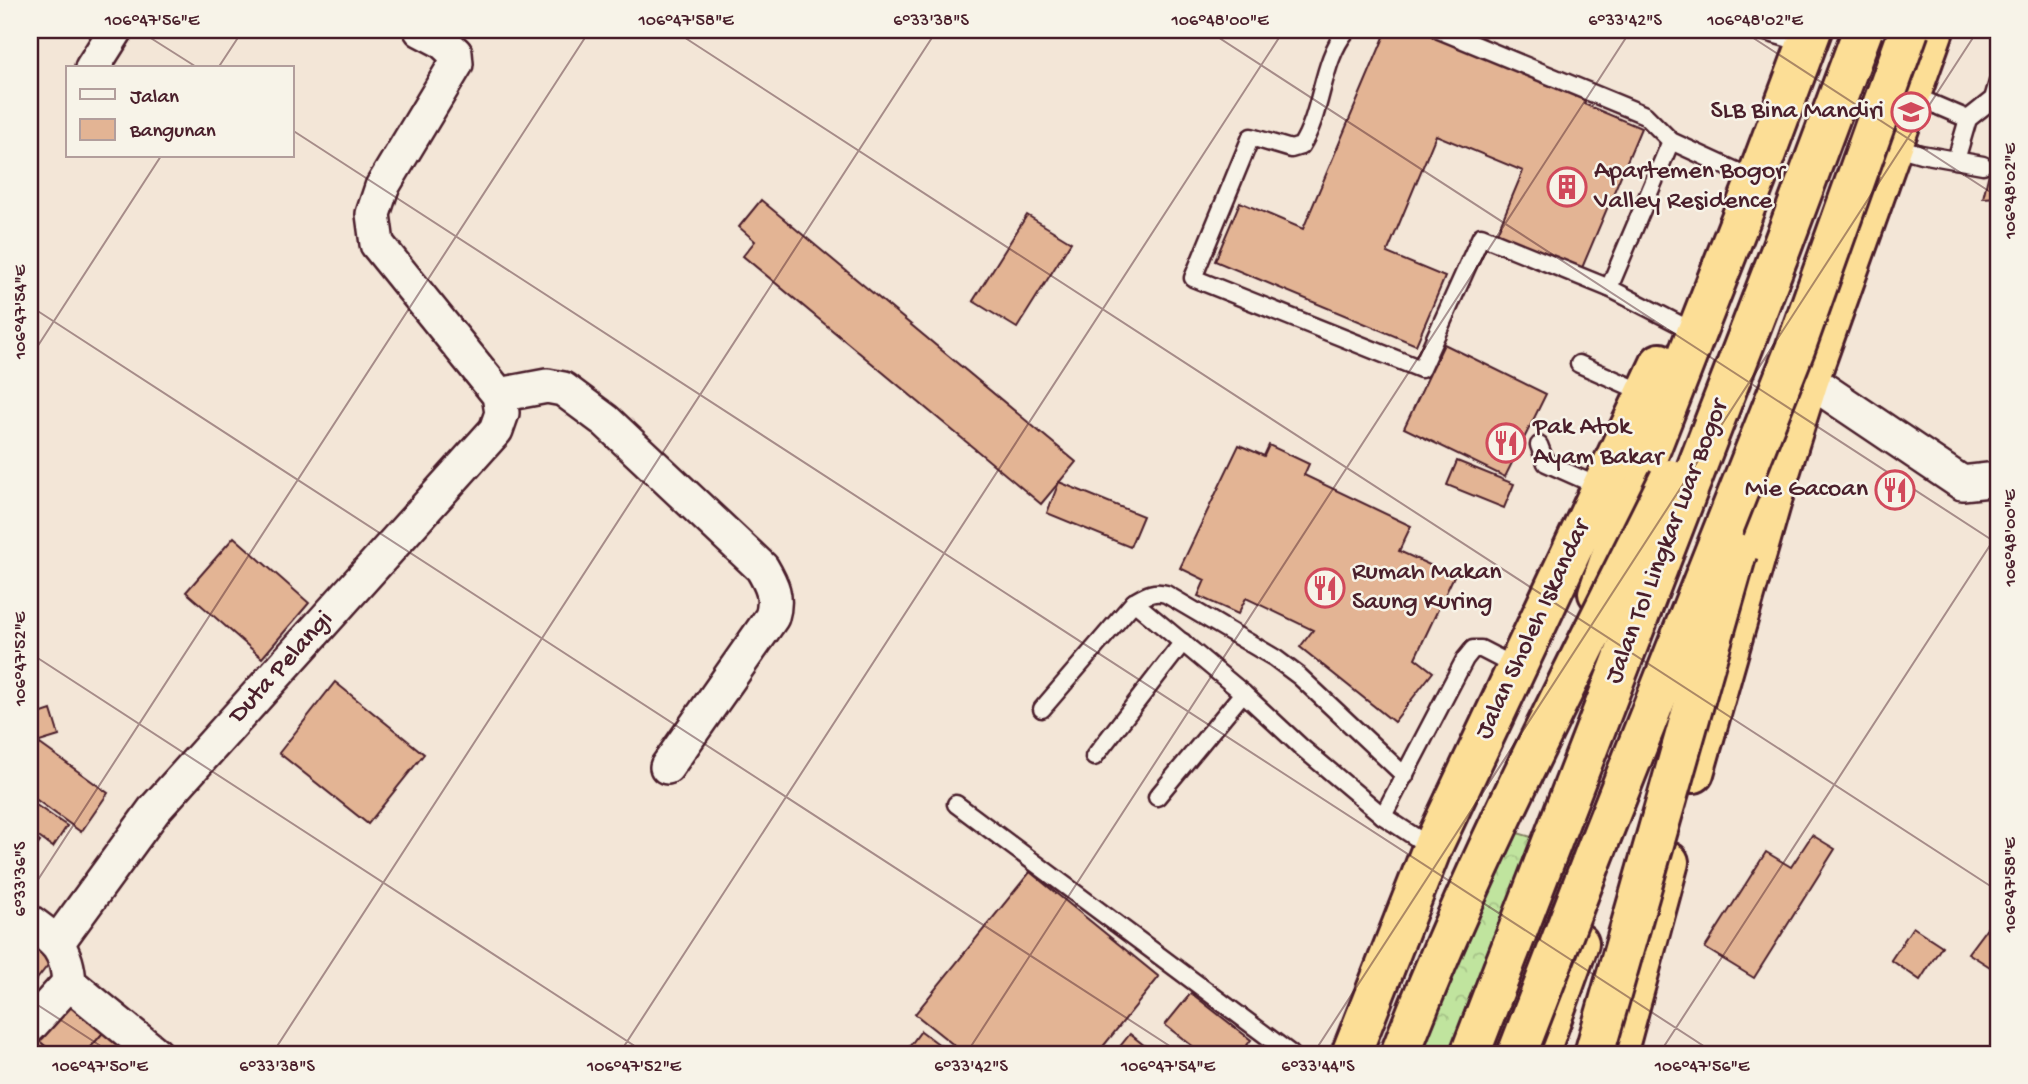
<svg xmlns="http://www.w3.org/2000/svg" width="2028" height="1084" font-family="'Gochi Hand',sans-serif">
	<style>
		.forest { fill: url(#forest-crowns); stroke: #858264; stroke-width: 2 }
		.building { fill: #e3b494; stroke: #4a1f2b; stroke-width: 2 }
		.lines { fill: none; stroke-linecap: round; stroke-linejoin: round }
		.lane-casing { stroke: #4a1f2b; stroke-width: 21 }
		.street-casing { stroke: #4a1f2b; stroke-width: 38 }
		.highway-casing { stroke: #4a1f2b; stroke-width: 44 }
		.lane { stroke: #f7f3e8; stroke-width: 16 }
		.street { stroke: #f7f3e8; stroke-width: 33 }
		.highway { stroke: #fcde96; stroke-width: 38 }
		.highway-bridge-casing { stroke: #4a1f2b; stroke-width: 44; stroke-linecap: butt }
		.highway-bridge { stroke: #fcde96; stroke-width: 38 }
		.ticks { fill: none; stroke: #4a1f2b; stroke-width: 2; stroke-opacity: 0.45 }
		.labels { text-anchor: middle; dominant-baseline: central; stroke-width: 5; stroke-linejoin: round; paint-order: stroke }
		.poi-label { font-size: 26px; fill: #4a1f2b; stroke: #f7f3e8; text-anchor: start }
		.street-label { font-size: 26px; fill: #4a1f2b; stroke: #f7f3e8 }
		.neatline { fill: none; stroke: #4a1f2b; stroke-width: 2.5 }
		.ticks-label { font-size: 18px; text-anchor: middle; fill: #4a1f2b }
	</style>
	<defs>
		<pattern id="forest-crowns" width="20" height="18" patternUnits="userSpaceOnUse" patternTransform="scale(1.75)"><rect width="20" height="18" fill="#c0e49e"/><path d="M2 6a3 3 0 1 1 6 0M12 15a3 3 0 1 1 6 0" fill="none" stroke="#a6c388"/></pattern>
	</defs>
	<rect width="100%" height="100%" fill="#f3e6d7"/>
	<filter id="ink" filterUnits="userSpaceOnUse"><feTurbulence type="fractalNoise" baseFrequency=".0143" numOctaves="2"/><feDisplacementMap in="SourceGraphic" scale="14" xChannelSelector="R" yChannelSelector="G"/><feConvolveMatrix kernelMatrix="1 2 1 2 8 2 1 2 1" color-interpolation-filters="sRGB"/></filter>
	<g filter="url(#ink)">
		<path class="forest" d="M1507,830L1594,855L1517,1054H1417Z"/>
		<g class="building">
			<path d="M1387,30H1424L1587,98L1584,104L1641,128L1582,268L1497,233L1523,171L1436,135L1387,253L1445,277L1416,345L1215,261L1240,202L1303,229Z"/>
			<path d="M1997,140L1998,197L1983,198Z"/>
			<path d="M761,200L1076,462L1041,504L743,256L755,241L739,227Z"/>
			<path d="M1027,215L1071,242L1017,328L973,301Z"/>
			<path d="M1444,344L1546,394L1505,477L1404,428Z"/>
			<path d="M1239,445L1264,456L1269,445L1309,464L1304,475L1411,526L1399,551L1454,576L1415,658L1433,672L1394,722L1300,647L1313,630L1246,598L1238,614L1198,596L1205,580L1180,568Z"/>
			<path d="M1457,461L1514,484L1504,508L1447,485Z"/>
			<path d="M1059,482L1143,516L1130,547L1047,513Z"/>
			<path d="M234,537L309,603L262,658L186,592Z"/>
			<path d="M335,682L424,754L368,824L279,753Z"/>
			<path d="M51,710L59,736L30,745V717Z"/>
			<path d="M40,744L108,793L81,832L30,795V758Z"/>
			<path d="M36,805L67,826L53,847L30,831V814Z"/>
			<path d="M30,835L40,842L30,855Z"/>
			<path d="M1812,835L1835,849L1754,978L1705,948L1766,852L1791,867Z"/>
			<path d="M1030,872L1159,977L1097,1054H965L915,1014Z"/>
			<path d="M1998,913V972L1968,953Z"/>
			<path d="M1913,927L1942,946L1920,980L1891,960Z"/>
			<path d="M30,928L59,951L30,988Z"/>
			<path d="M73,987L113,1021L85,1054H55L33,1036Z"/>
			<path d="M1191,993L1251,1040L1240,1054H1203L1165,1025Z"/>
			<path d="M113,1021L144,1054H85Z"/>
			<path d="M921,1031L952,1054H904Z"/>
			<path d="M1130,1034L1155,1054H1114Z"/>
			<path d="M33,1036L55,1054H30V1040Z"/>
		</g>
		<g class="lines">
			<g class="lane-casing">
				<g id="lane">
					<path d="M1347,30C1321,60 1323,112 1301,146L1291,149L1251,137L1193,278L1421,369L1481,236L1609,288L1679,324"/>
					<path d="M1439,30L1645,115L1671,141L1756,180"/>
					<path d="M1759,30L1807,44"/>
					<path d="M1912,95L1968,119"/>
					<path d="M1893,146L1921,154L1983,165"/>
					<path d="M1956,160L1968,119L1993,99L1998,82"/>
					<path d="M1609,288L1671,141"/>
					<path d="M1579,364L1645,393"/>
					<path d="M1539,445L1546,463L1600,487"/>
					<path d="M1134,602C1145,596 1153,590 1166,594L1275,658L1299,676L1405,776"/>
					<path d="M1042,709L1134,602L1243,693L1300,746L1383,816L1432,848"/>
					<path d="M1094,757L1183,642"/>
					<path d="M1157,797L1243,693"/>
					<path d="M956,804L1291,1054"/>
					<path d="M1383,816L1465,659L1473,649H1481L1518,668"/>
				</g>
			</g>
			<g class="street-casing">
				<g id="street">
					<path d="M92,68L116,30"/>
					<path d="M1809,380L1962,483L1998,479"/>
					<path d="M499,395L547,386L563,389L606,421L762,568C772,585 778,597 772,617L667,767"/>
					<path d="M30,922C56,941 67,949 69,983L156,1054"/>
					<path d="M57,943L154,810L496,430L502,413L499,395L377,244L373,214L382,187L456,64L455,53L442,41L421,30"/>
					<path d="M30,1026L69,983"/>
				</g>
			</g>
			<g class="highway-casing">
				<g id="highway">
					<path d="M1598,593L1628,507L1756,180L1812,30"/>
					<path d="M1694,773L1778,479L1809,380L1934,30"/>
					<path d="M1351,1054L1432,848L1660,363"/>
					<path d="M1539,1054L1579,943"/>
					<path d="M1617,1054L1669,862"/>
				</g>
			</g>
			<use href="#lane" class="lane"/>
			<use href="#street" class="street"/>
			<use href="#highway" class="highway"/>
			<g class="highway-bridge-casing">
				<g id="highway-bridge">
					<path d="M1400,1054C1476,857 1575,669 1669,479"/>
					<path d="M1470,1054L1780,252L1863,30"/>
					<path d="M1517,1054L1594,855L1795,349L1909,30"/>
					<path d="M1594,1054L1737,553"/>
				</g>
			</g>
			<use href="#highway-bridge" class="highway-bridge"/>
		</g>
	</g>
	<path class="ticks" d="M138,30L198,68M673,30L1998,891M1207,30L1998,544M1741,30L1998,197M218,68L243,30M292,130L1716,1054M30,306L1182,1054M30,358L161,156M30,653L647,1054M30,892L590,30M30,1000L113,1054M272,1054L937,30M619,1054L1284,30M966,1054L1631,30M1313,1054L1978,30M1659,1054L1998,533"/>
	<defs>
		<g id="school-ring" transform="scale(2.0125)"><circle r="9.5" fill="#f7f3e8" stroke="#d1495b" stroke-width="1.5"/><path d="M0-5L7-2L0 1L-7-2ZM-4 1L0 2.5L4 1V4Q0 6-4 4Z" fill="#d1495b"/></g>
		<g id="building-ring" transform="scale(2.0125)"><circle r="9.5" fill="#f7f3e8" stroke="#d1495b" stroke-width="1.5"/><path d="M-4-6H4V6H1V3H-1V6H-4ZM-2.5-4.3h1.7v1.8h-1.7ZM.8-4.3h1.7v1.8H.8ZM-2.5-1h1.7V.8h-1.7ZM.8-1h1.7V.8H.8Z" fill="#d1495b"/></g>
		<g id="restaurant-ring" transform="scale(2.0125)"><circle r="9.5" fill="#f7f3e8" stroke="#d1495b" stroke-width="1.5"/><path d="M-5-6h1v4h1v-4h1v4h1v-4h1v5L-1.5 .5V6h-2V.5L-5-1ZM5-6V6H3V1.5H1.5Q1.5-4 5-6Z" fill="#d1495b"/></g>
	</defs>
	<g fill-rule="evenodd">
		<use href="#school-ring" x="1911" y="112"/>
		<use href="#building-ring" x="1567" y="187"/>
		<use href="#restaurant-ring" x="1506" y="443"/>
		<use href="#restaurant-ring" x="1895" y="490"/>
		<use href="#restaurant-ring" x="1325" y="588"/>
	</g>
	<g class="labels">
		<g class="poi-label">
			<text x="1884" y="112" text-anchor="end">SLB Bina Mandiri</text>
			<text x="1594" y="172">Apartemen Bogor<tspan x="1594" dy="30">Valley Residence</tspan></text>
			<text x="1533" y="428">Pak Atok<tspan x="1533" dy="30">Ayam Bakar</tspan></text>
			<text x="1868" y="490" text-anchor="end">Mie Gacoan</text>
			<text x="1352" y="573">Rumah Makan<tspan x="1352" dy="30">Saung Kuring</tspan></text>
		</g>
		<g class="street-label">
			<text transform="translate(1668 542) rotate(-69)">Jalan Tol Lingkar Luar Bogor</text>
			<text transform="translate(1534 630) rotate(-65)">Jalan Sholeh Iskandar</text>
			<text transform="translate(282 668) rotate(-48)">Duta Pelangi</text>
		</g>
	</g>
	<rect width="2028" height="1084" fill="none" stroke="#f7f3e8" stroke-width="77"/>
	<rect x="66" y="66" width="228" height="91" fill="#f7f3e8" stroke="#b29e9c" stroke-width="2"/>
	<rect x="80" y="89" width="35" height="10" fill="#f7f3e8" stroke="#b29e9c" stroke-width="2"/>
	<text x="130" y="102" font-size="21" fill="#4a1f2b">Jalan</text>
	<rect x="80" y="119" width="35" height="21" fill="#e3b494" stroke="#b29e9c" stroke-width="2"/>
	<text x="130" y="136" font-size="21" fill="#4a1f2b">Bangunan</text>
	<rect x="38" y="38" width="1952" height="1008" class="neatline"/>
	<g class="ticks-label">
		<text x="152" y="25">106°47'56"E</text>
		<text x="686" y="25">106°47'58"E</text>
		<text x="931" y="25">6°33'38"S</text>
		<text x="1220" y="25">106°48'00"E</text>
		<text x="1625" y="25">6°33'42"S</text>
		<text x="1755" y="25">106°48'02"E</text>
		<text transform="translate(2009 191) rotate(-90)" y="6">106°48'02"E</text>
		<text transform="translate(19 312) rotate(-90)" y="6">106°47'54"E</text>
		<text transform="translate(2009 538) rotate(-90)" y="6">106°48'00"E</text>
		<text transform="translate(19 659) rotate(-90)" y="6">106°47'52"E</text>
		<text transform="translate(19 879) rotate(-90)" y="6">6°33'36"S</text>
		<text transform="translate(2009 885) rotate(-90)" y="6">106°47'58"E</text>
		<text x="100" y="1071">106°47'50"E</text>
		<text x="277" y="1071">6°33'38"S</text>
		<text x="634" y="1071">106°47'52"E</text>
		<text x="971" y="1071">6°33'42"S</text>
		<text x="1168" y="1071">106°47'54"E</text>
		<text x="1318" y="1071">6°33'44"S</text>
		<text x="1702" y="1071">106°47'56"E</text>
	</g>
</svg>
